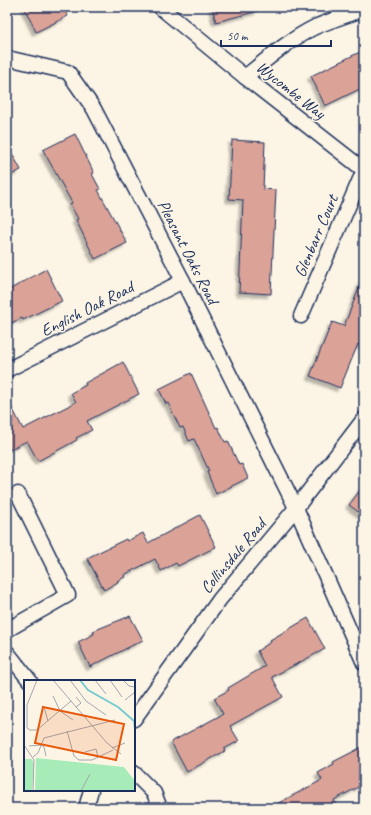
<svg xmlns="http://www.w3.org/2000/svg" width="371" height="815" font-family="Caveat,sans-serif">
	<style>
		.building { fill: #dba297; stroke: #1b2f5e; filter: url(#shadow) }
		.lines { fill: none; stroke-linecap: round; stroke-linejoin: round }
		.minor-casing { stroke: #1b2f5e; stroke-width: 17 }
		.minor { stroke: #fcf5e5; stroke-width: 14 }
		.labels { text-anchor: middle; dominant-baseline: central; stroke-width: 3; stroke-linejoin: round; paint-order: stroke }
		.street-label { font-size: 17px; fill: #1b2f5e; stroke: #fcf5e5 }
		.inset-river { fill: none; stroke: #79cad0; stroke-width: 2 }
		.inset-road { fill: none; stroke: #a2a6af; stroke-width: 1 }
		.view { fill: #e8590c; fill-opacity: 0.15; stroke: #e8590c; stroke-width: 2 }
		.inset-edge { fill: none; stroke: #1b2f5e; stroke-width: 2 }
	</style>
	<defs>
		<filter id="shadow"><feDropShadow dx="-3.5" dy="3.5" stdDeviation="1" flood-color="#0004"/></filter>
	</defs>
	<rect width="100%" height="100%" fill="#fcf5e5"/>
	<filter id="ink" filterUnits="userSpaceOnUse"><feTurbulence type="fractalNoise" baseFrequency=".025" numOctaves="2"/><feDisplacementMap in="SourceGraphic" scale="8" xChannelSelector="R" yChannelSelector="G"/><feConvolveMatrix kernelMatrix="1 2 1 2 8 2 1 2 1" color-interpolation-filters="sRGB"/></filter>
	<g filter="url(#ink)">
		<g class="building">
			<path d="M24,7H63L68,16L36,32Z"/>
			<path d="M212,7H258V11L216,22Z"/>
			<path d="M364,50V87L325,106L311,76Z"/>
			<path d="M75,134L94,173L92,174L100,189L98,190L127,243L95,259L76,220L78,219L70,204L72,203L43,150Z"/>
			<path d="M232,140L265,142L263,189L276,190L271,294L239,292L243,200L229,199Z"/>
			<path d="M7,144L21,170L7,177Z"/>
			<path d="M46,269L62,301L23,320L22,318L7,325V291Z"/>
			<path d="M363,278L364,347L358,344L340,388L310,376L332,322L344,326Z"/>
			<path d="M123,362L139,394L87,421L92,430L76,438L77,440L38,461L27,441L7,451V398L23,429L76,402L71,393L86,385L85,383Z"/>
			<path d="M191,373L216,428L218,427L225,442L228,441L239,465L242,464L248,478L216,494L207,472L209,471L194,439L189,441L183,427L180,428L168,403L166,404L159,389Z"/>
			<path d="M364,485V516L349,505Z"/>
			<path d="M200,515L216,547L178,566L176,563L161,571L155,559L124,575L125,577L117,581L118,582L104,590L87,558L126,539L127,541L143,533L148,543Z"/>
			<path d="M130,616L143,640L90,667L78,642L94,634L93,631Z"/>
			<path d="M308,618L325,649L272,677L283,697L230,726L239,741L224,749L225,751L187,772L171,742L223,714L214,698L229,690L228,688L265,666L257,651L271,642L270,640Z"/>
			<path d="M364,746V784L334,800L338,808H269L322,780L318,773L334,764L333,762Z"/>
		</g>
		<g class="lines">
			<g class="minor-casing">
				<g id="minor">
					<path d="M160,7L245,77L364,170"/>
					<path d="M7,58L68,72L94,109L183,281L296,508L364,663"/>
					<path d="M245,77C267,59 289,40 315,27C331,20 348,15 364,9"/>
					<path d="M301,316L364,170"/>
					<path d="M7,370L183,281"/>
					<path d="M7,630L68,595L18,494"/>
					<path d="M7,652L30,681"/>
					<path d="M134,719L220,599L296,508L364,419"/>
					<path d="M134,773L154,793L160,808"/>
					<path d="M86,808L91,790"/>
				</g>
			</g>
			<use href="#minor" class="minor"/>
		</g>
	</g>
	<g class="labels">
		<g class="street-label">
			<text transform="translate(291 90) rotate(38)">Wycombe Way</text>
			<text transform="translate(316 236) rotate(-67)">Glenbarr Court</text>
			<text transform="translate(188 252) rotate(63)">Pleasant Oaks Road</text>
			<text transform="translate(87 309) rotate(-27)">English Oak Road</text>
			<text transform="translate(233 556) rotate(-50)">Collinsdale Road</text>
		</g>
	</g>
	<g transform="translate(24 680)">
		<rect width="111" height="111" fill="#fcf5e5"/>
		<path d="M12,78L100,87L111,101V111H11Z" fill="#a7ecb8"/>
		<path d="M0,79H8L10,84L8,111H0Z" fill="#a7ecb8"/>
		<path class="inset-river" d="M56,0L64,10L94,27L110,41L111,49"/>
		<path class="inset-road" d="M13,0L3,25V48L6,50H13L47,21M29,0L83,63L97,74M46,0L62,21L82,35M71,0L82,14M86,0L98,17M99,0L105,6L111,7M29,16L36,31L49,40M52,17L57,23L52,27M101,20L111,12M20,27L24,41M43,51L50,76L55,80H68L89,70M0,65L10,80L9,111M5,66L17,65L20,67L22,76M88,68L101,63M61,72L72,69L74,77M9,77L14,73L20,58L91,40M57,111L66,94"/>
		<path class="view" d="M19,27L100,44L92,80L11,63Z"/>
		<rect width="111" height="111" class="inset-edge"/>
	</g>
	<rect width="371" height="815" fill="none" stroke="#fcf5e5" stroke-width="24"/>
	<rect x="12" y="12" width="347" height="791" fill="none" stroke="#1b2f5e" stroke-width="1.5" filter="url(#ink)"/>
	<path d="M221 40v6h110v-6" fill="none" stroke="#1b2f5e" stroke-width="2"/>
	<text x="227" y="40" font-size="12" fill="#1b2f5e" stroke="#fcf5e5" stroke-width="3" paint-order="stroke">50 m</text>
</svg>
